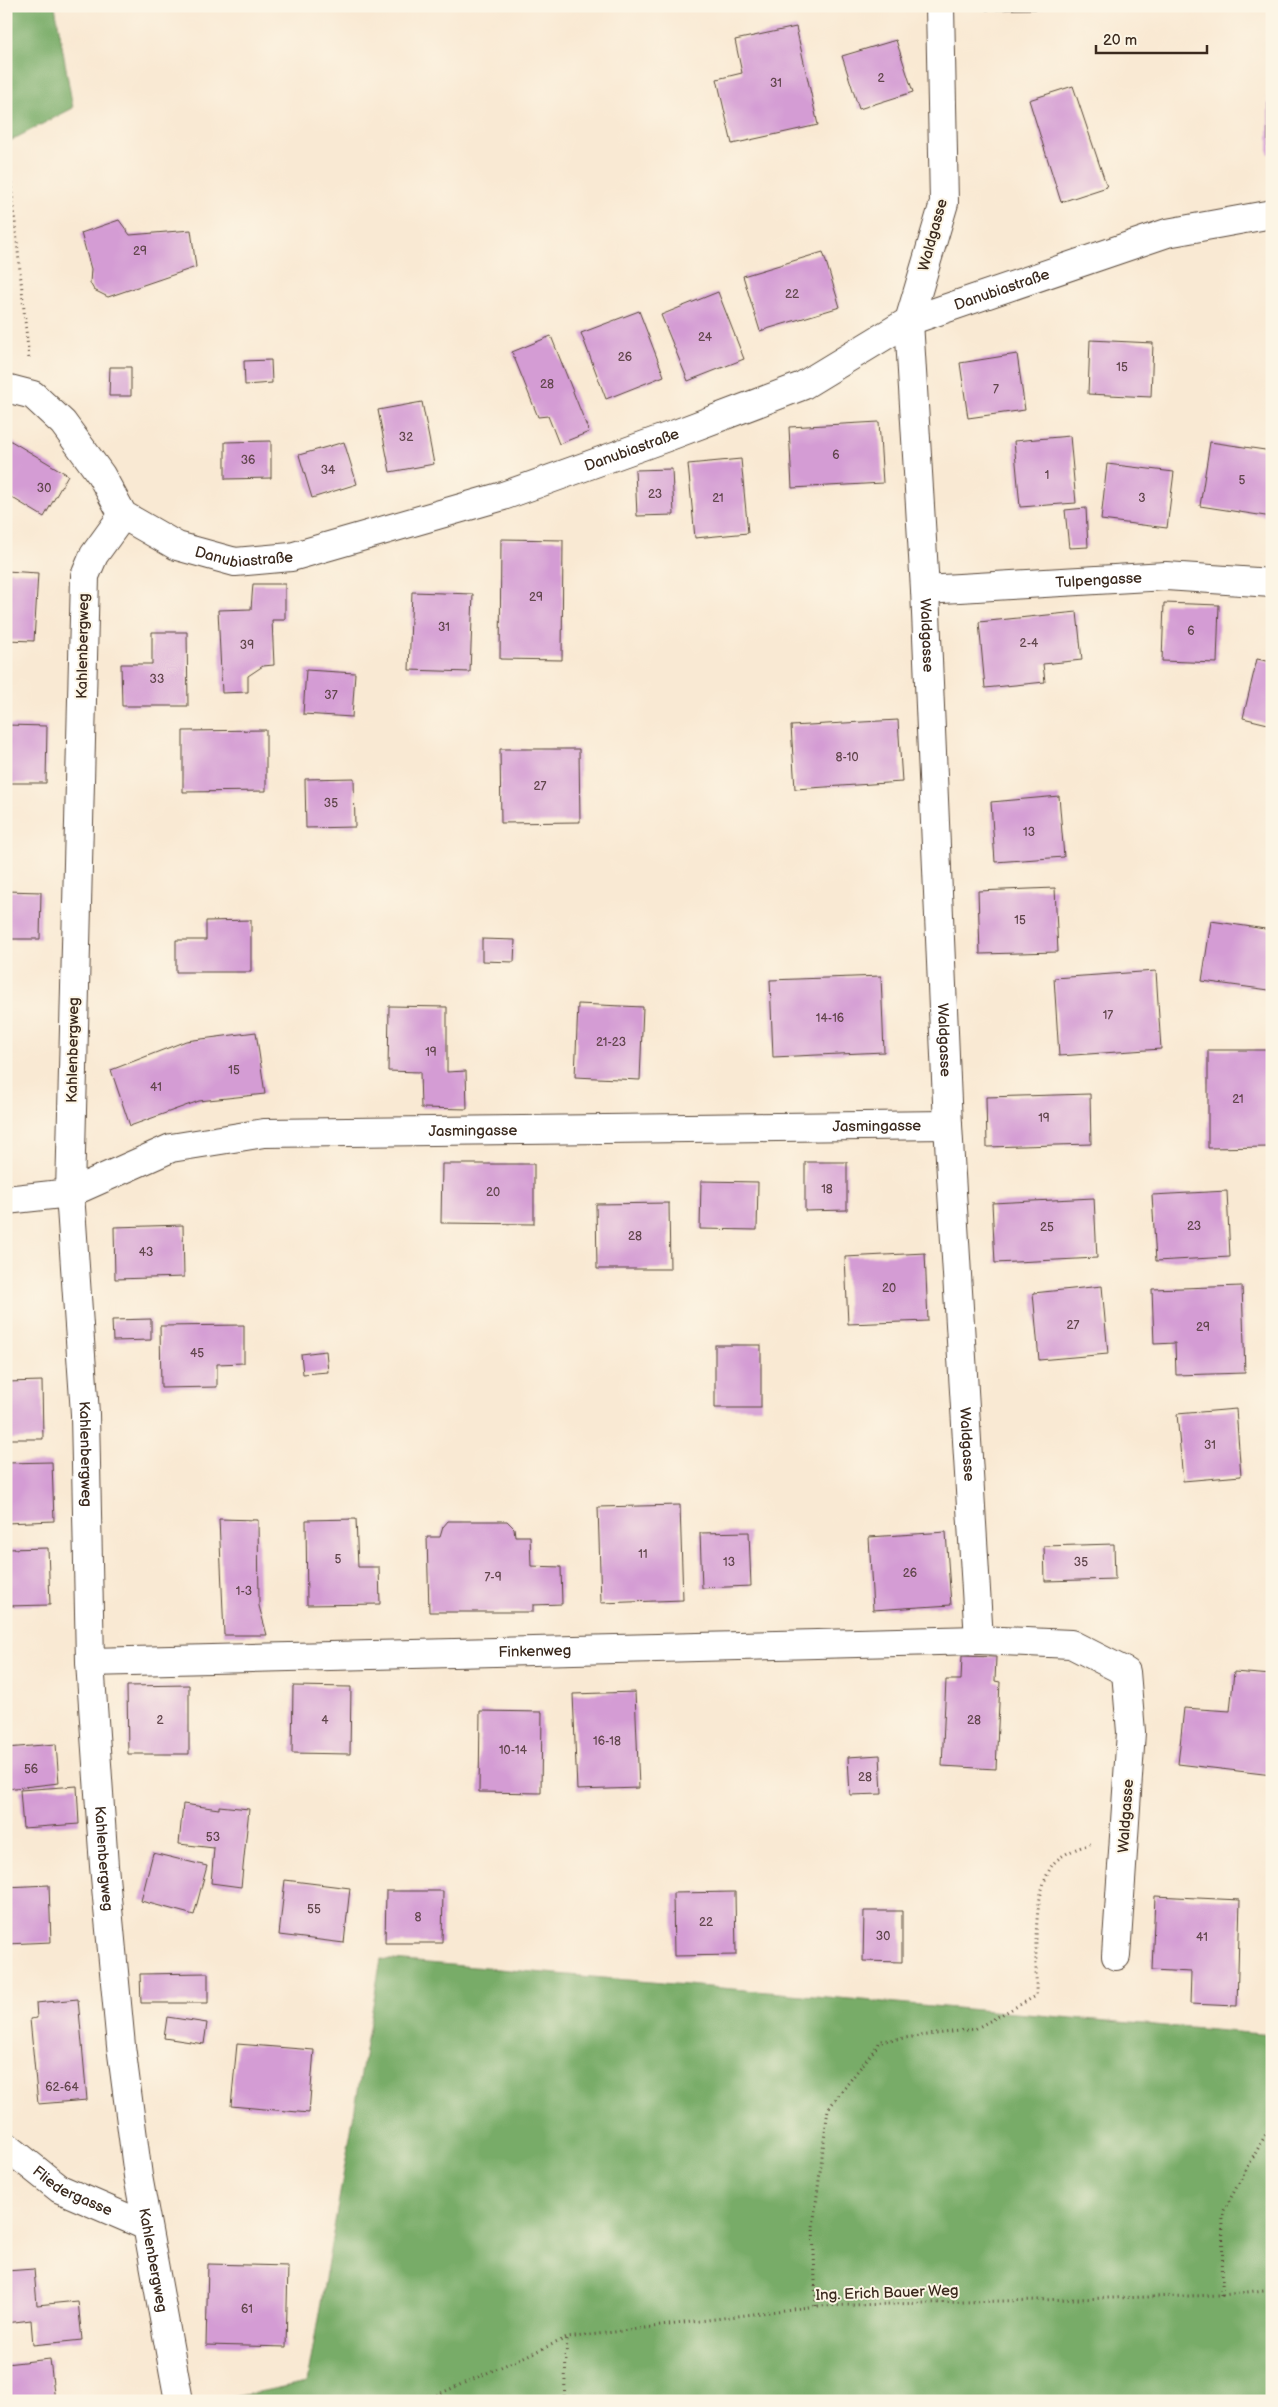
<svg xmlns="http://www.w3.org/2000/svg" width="1278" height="2407" font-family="'Balsamiq Sans',sans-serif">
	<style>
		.forest { fill: #78ac68; stroke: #5a6b43 }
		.building { fill: #d49cd4 }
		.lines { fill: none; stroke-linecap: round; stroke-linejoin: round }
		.street-casing { stroke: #584739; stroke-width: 30 }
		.path { stroke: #584739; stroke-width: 3; stroke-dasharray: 1 4; stroke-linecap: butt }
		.street { stroke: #fff; stroke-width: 28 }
		.labels { text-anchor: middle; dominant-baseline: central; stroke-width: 4; stroke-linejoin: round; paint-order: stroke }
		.number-label { font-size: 12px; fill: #61464c }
		.street-label { font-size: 15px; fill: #3b2a1e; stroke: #fcf5e5 }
	</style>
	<rect width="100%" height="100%" fill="#fcf5e5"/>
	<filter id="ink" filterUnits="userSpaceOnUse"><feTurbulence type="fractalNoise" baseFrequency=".02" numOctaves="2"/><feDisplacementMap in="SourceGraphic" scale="10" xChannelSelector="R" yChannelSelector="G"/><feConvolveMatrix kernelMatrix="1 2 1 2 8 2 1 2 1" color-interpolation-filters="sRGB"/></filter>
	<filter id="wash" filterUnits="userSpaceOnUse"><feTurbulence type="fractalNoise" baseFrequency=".0096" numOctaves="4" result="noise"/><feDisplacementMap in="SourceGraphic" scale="20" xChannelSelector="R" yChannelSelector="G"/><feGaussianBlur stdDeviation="1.12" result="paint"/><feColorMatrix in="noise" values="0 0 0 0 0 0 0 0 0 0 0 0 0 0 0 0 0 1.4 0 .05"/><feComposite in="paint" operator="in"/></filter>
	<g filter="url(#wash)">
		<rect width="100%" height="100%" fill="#f9e9d3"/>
		<g class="forest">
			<path d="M6,6H55L73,108L6,143Z"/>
			<path d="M381,1959L1272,2035V2401H215L307,2382Z"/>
		</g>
		<g id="blocks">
			<g class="building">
				<path d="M986,6H1044V9L986,10Z"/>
				<path d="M796,27L818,125L732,144L717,79L742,73L735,40Z"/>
				<path d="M896,40L913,92L859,109L842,56Z"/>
				<path d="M1073,86L1107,187L1061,202L1029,100Z"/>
				<rect x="1268" y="89" width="4" height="65"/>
				<path d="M119,220L130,235L191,230L196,267L108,297L94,290L90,283L91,269L81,233Z"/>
				<path d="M823,252L840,307L760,331L743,276Z"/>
				<path d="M718,292L744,359L688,381L661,315Z"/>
				<path d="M639,311L664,376L606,399L581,333Z"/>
				<path d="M551,336L589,432L559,444L548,416L538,417L512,352Z"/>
				<path d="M1090,340L1153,343L1151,397L1088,394Z"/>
				<path d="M1017,354L1025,410L968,418L960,363Z"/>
				<path d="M271,360L272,383L245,385L244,361Z"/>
				<path d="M110,367H131V396H109Z"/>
				<path d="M422,402L434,464L390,472L378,410Z"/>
				<path d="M879,422L883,483L792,488L789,427Z"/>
				<path d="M1070,436L1076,503L1020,507L1014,441Z"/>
				<path d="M6,438L68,475L44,517L6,494Z"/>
				<path d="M271,441V478L225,479V442Z"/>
				<path d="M344,442L357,484L312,498L299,455Z"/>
				<path d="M1210,442L1272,451V517L1200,506Z"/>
				<path d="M741,459L748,533L695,538L688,464Z"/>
				<path d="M1107,464L1174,472L1167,528L1101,520Z"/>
				<path d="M672,469L674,515L637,516L635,470Z"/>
				<path d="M1086,508L1088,547L1069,548L1065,510Z"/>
				<path d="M501,539L563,540L562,660L500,659Z"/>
				<path d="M6,571L38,573L34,641L6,640Z"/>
				<path d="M253,584H285V620H272L274,665L263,666L248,676V692L222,693L218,610L251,609Z"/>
				<path d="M412,592L473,594L470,672L409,670Z"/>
				<path d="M1164,603L1219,605L1217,663L1162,661Z"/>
				<path d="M1077,612L1082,660L1043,664L1045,682L985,688L979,622Z"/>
				<path d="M152,632H187L188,706H122L121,664H152Z"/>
				<path d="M1257,659L1272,662V725L1243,718Z"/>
				<path d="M306,670L355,673L352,717L303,714Z"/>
				<path d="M898,720L902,782L795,789L791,726Z"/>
				<path d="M6,725L47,726L46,783H6Z"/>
				<path d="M266,730V791L183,792V731Z"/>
				<path d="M500,749H579L580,822L501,823Z"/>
				<path d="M354,778L355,827L306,828L305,779Z"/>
				<path d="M1059,796L1064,857L995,862L991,802Z"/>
				<path d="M1055,888L1058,952L980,954L978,891Z"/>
				<path d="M6,891L41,892L40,939H6Z"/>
				<path d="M251,920V972H176V940H206V921Z"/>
				<path d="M1211,921L1272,930V969L1269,990L1202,981Z"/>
				<path d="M482,939L515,940L514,962L482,961Z"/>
				<path d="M1156,971L1161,1049L1059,1056L1054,978Z"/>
				<path d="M881,976L884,1052L773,1057L770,980Z"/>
				<path d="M578,1004L643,1007L640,1080L575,1077Z"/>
				<path d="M389,1006L447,1007V1072L466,1071L467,1109L421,1108L420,1072L388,1071Z"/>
				<path d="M256,1032L265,1094L199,1101L130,1126L111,1070L186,1041Z"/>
				<path d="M1208,1050H1269V1147L1208,1148Z"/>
				<path d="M1090,1094L1091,1144L987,1147L986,1097Z"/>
				<path d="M805,1162H847V1210L805,1211Z"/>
				<path d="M442,1164H534V1224L441,1223Z"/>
				<path d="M701,1181L758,1182L757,1230L700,1229Z"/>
				<path d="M1227,1191L1230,1257L1156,1261L1152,1195Z"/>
				<path d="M1094,1198L1097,1258L995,1263L992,1203Z"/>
				<path d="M669,1203L670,1269H597L596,1204Z"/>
				<path d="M183,1225L184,1277L115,1279L114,1227Z"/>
				<path d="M925,1253L928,1321L848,1324L845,1257Z"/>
				<path d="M1102,1286L1108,1354L1039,1360L1033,1293Z"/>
				<path d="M1242,1286L1245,1373L1176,1375L1175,1343L1154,1344L1152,1289Z"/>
				<path d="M151,1319V1340L113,1341L112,1320Z"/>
				<path d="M244,1325V1363L217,1364V1387L161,1388L160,1326Z"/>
				<rect x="715" y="1345" width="46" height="63"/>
				<path d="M326,1351L328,1372L303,1374L301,1354Z"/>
				<path d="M42,1381L43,1439H6V1382Z"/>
				<path d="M1236,1409L1241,1476L1183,1481L1177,1414Z"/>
				<path d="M52,1462L54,1521L6,1523V1463Z"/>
				<path d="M680,1505L683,1600L601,1603L598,1507Z"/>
				<path d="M219,1519L258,1520L259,1606L267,1635H224Z"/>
				<path d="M356,1519L358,1567H379L380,1604L307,1605L306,1520Z"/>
				<path d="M448,1521H507L514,1528L515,1536H530L531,1566L561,1567L562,1604L533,1605V1612H429L427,1537H440L443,1527Z"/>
				<path d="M749,1532L751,1586L702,1588L700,1533Z"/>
				<path d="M946,1532L951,1605L873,1610L869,1537Z"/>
				<path d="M1114,1544L1115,1579L1045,1581L1044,1546Z"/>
				<path d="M48,1548L50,1605L6,1606V1549Z"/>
				<path d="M962,1656L996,1657L995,1681L1000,1682L996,1769L942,1766L946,1680H961Z"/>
				<path d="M1234,1672L1272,1675V1775L1178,1764L1184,1708L1230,1711Z"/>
				<path d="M189,1685V1754H128L127,1686Z"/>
				<path d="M293,1686L351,1687L350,1754L292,1753Z"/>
				<path d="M635,1692L639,1788L577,1790L573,1694Z"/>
				<path d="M480,1711L542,1712L541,1793L479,1792Z"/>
				<path d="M56,1744L59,1783L6,1789V1748Z"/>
				<path d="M880,1755L882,1794L850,1795L848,1757Z"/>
				<path d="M77,1786L79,1824L23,1828L20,1790Z"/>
				<path d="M183,1804L219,1809V1806L249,1809L241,1887L211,1883L214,1848L179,1844Z"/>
				<path d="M153,1853L207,1866L194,1915L141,1901Z"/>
				<path d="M285,1880L350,1888L344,1943L279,1935Z"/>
				<path d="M49,1885L51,1942L6,1944V1887Z"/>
				<path d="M386,1891H443L442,1943H385Z"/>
				<path d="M735,1892L736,1955L674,1956L673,1893Z"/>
				<path d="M1155,1896L1240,1900L1237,2006L1190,2004L1191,1972L1152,1970Z"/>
				<path d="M864,1911H902V1962L863,1961Z"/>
				<path d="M208,1973V2003H141L140,1974Z"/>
				<path d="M78,1999L87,2100L38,2104L30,2019L37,2018L36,2003Z"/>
				<path d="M167,2017L207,2023L204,2044L164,2038Z"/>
				<path d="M237,2044L314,2050L309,2113L231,2106Z"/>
				<path d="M208,2264L288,2266L286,2347L206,2345Z"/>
				<path d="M34,2269L37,2305L78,2301L82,2340L33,2345L31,2320L6,2323V2271Z"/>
				<path d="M50,2359L55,2401H6V2364Z"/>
			</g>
		</g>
	</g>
	<g filter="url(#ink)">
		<use href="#blocks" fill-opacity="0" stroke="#584739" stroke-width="1"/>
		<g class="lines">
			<g class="street-casing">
				<g id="street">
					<path id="s1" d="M940,6L944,203L909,321L925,590L948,1125L979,1640L1071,1644L1126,1672L1131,1732L1116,1956"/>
					<path id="s2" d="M6,388L33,395L63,423L101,475L123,515L177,546L235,562L291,557L503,496L670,436L802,386L909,321L1167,233L1272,214"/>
					<path id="s3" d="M123,515L94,555L85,576L70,1193L85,1414L90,1662L104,1866L121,2046L138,2176L179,2401"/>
					<path id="s4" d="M925,590L1166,576L1272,583"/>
					<path id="s5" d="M6,1200L70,1193L171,1148L264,1133L948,1125"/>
					<path id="s6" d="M90,1662L979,1640"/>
					<path id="s7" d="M6,2146L60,2189L146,2226"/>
				</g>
			</g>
			<g class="path">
				<path d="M6,133L29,359"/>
				<path d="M1222,2295L1223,2212L1272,2123"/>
				<path d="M816,2306L813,2227L828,2109L881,2041L975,2029L1036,1996C1037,1956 1031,1902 1051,1867C1058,1855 1078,1848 1090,1844"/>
				<path d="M423,2401L567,2338L816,2306L1222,2295L1272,2289"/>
				<path d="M564,2401L567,2338"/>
			</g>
			<use href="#street" class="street"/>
		</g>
	</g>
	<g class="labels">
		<g class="number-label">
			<text x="881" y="78">2</text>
			<text x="776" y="83">31</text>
			<text x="140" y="251">29</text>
			<text x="792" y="294">22</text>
			<text x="705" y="337">24</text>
			<text x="625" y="357">26</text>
			<text x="1122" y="367">15</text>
			<text x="547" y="384">28</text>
			<text x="996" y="389">7</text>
			<text x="406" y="437">32</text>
			<text x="836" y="455">6</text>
			<text x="248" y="460">36</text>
			<text x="328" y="470">34</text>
			<text x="1047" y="475">1</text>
			<text x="1242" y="480">5</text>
			<text x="44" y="488">30</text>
			<text x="655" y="494">23</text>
			<text x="718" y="498">21</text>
			<text x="1142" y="498">3</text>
			<text x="536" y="597">29</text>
			<text x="444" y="627">31</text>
			<text x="1191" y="631">6</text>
			<text x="1029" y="643">2-4</text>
			<text x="247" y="645">39</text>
			<text x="157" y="679">33</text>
			<text x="331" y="695">37</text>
			<text x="847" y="757">8-10</text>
			<text x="540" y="786">27</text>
			<text x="331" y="803">35</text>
			<text x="1029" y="832">13</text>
			<text x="1020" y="920">15</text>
			<text x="1108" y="1015">17</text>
			<text x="830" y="1018">14-16</text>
			<text x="611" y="1042">21-23</text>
			<text x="431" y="1052">19</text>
			<text x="234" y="1070">15</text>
			<text x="156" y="1087">41</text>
			<text x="1238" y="1099">21</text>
			<text x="1044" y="1118">19</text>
			<text x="827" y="1189">18</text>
			<text x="493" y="1192">20</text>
			<text x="1194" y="1226">23</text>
			<text x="1047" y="1227">25</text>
			<text x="635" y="1236">28</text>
			<text x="146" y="1252">43</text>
			<text x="889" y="1288">20</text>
			<text x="1073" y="1325">27</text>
			<text x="1203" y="1327">29</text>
			<text x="197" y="1353">45</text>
			<text x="1210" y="1445">31</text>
			<text x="643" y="1554">11</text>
			<text x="338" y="1559">5</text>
			<text x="729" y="1562">13</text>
			<text x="1081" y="1562">35</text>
			<text x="910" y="1573">26</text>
			<text x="493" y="1577">7-9</text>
			<text x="244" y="1591">1-3</text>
			<text x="160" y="1720">2</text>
			<text x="325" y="1720">4</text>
			<text x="974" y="1720">28</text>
			<text x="607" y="1741">16-18</text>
			<text x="513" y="1750">10-14</text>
			<text x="31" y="1769">56</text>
			<text x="865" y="1777">28</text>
			<text x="213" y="1837">53</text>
			<text x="314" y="1909">55</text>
			<text x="418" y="1917">8</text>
			<text x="706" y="1922">22</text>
			<text x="883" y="1936">30</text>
			<text x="1202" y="1937">41</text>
			<text x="62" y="2087">62-64</text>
			<text x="247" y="2309">61</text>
		</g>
		<g class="street-label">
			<text transform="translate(933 235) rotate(-75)">Waldgasse</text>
			<text stroke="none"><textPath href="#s2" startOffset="1120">Danubiastraße</textPath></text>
			<text stroke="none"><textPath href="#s2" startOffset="715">Danubiastraße</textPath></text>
			<text stroke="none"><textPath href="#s2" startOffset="310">Danubiastraße</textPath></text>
			<text stroke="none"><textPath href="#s4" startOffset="174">Tulpengasse</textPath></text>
			<text stroke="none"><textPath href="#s1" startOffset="635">Waldgasse</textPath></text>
			<text transform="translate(83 646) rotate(-89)">Kahlenbergweg</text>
			<text stroke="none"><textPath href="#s1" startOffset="1040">Waldgasse</textPath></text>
			<text transform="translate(73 1050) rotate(-89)">Kahlenbergweg</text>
			<text stroke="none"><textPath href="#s5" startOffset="882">Jasmingasse</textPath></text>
			<text stroke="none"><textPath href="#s5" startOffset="478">Jasmingasse</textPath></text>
			<text stroke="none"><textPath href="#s1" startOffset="1445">Waldgasse</textPath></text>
			<text stroke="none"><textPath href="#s3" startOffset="951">Kahlenbergweg</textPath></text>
			<text stroke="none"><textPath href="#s6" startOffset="445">Finkenweg</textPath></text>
			<text transform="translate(1126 1816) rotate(-86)">Waldgasse</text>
			<text stroke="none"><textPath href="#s3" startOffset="1356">Kahlenbergweg</textPath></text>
			<text stroke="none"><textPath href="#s7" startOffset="81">Fliedergasse</textPath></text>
			<text stroke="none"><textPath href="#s3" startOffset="1761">Kahlenbergweg</textPath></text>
			<text transform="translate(887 2293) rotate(-2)">Ing. Erich Bauer Weg</text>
		</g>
	</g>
	<rect width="1278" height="2407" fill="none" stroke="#fcf5e5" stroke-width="25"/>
	<path d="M1096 45v8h111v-8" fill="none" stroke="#3b2a1e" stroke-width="2.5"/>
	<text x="1103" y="45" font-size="15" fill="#3b2a1e" stroke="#fcf5e5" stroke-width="4" paint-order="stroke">20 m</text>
</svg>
